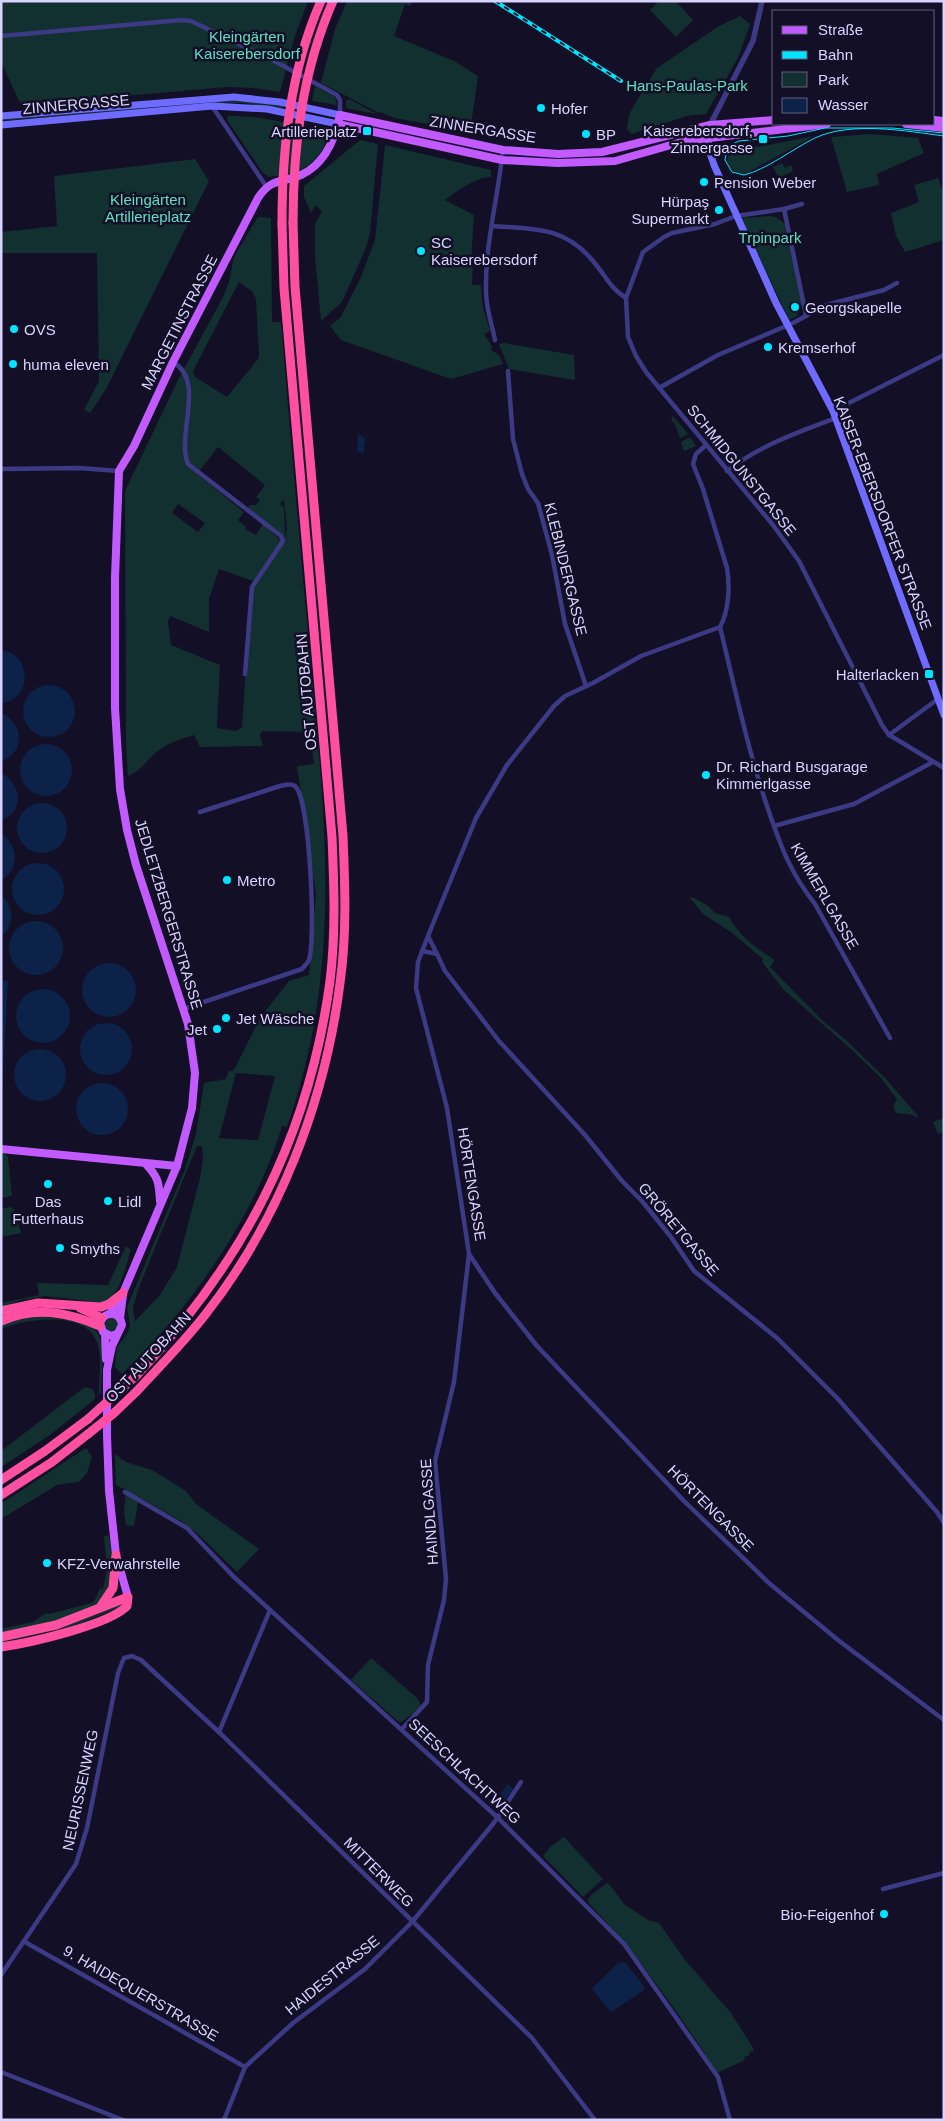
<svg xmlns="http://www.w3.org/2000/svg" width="945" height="2121" font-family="Helvetica,sans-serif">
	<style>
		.green { fill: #12302f; fill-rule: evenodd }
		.water { fill: #0c2248 }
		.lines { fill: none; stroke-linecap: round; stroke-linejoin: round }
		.minor { stroke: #3d3a85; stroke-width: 4.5 }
		.tertiary { stroke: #3d3a85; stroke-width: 5.5 }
		.secondary { stroke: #6f6bff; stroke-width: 7 }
		.primary { stroke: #c25bff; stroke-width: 8 }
		.motorway { stroke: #ff4fa3; stroke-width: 9 }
		.tram { stroke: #00e5ff; stroke-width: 1 }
		.rail-casing { stroke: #00e5ff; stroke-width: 4 }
		.rail { stroke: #130f26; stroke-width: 2; stroke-dasharray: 5.5; stroke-linecap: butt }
		.motorway-bridge { stroke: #ff4fa3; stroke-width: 9 }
		.poi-dot { fill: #00e5ff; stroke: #130f26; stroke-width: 2 }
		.labels { text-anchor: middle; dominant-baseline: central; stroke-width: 5; stroke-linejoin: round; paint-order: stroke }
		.park-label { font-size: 15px; fill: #5fe0c0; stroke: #130f26 }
		.street-label { font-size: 15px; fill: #d9d4ff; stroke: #130f26 }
		.poi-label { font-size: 15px; fill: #d9d4ff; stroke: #130f26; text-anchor: start }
	</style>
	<rect width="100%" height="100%" fill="#130f26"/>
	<g class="green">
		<path d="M1,1H308L295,36L280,92L254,88L227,87L21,105L1,62Z"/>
		<path d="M347,1H413L410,6L405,4L394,36L454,61L478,76L470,132L395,118L380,112L379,113L321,83L335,29Z"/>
		<path d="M659,1H676L693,20L676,37L650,10Z"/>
		<path d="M740,16L750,24L738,58L706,114L687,116L632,134L627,129L629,115L633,107L657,68L719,26Z"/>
		<path d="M315,86L335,97L337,105L312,101Z"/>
		<path d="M349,99L375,113L376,114L346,108V101Z"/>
		<path d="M239,100L283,106L282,109L242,103H210L1,121V119L213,101Z"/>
		<path d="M228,116C259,115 295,124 325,133C331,143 314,163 304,168C295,173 280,176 269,177L263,173L227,120Z"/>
		<path d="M870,134L918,138L924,153L877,174L879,185L847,192L831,137Z"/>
		<path d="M814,136L747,173C737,175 731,171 727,162L729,149L734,144L740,142L758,147Z"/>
		<path d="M360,140L378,144L370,233L366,248L342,302L321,321L315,256V224L322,211L316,205L311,213L304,197V186Z"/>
		<path d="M385,145L491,170V177C476,177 457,191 445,200L474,215L471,262L473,263L472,285H481L483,308L490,331L484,334L492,346L491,350L499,355L503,364L451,379L341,340L330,326L341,317L361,277L375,240Z"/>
		<path d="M195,159L209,181L106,389L90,413L84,410L99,381L97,253H1V232L57,226L54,176Z"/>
		<path d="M782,163L785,168L791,165L793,171L779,178L773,167Z"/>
		<path d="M938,178L944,194V240L905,252L896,236L891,213L919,202L914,185Z"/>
		<path d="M770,216L776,217L785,224L802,304L797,316L789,320L742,220L743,218Z"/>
		<path d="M258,217L271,218L272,322H281L282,334C291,445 301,556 311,666C326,828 342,970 287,1127L282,1126C256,1215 189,1311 122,1374L115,1367L117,1347L127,1334L130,1326L127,1307L185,1169L196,1134L204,1083L226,1079L228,1072L234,1070L260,1018L289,981L309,975L316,894L297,766L314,764L310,732L262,731L260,735L263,746L200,747L194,735C181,739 168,743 158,751C146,760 145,768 128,776L126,746L125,491L177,382L223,297L229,282L233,260L238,250ZM239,282L253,292L256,300L259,354L258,359L227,397L195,377L193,371ZM218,447L265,485L256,497L260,500L256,505H250L247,509L285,537L284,507L280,504L284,499L287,529L285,537L280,540L263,524L256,535L245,529L246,527L238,520L244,512L197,474ZM178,504L205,523L198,532L172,513ZM219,569L256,582L251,597L242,727L236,731L217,728L220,665L171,645L168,622L170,616L209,632V599ZM236,1073L275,1076L258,1140L219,1138ZM197,1146H202L203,1158L200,1178L177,1267L160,1295L135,1321L133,1308L139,1287Z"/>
		<path d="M504,343L574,355L575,380L509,369L499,344Z"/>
		<path d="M673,416L688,434L680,438L676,427L671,419Z"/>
		<path d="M690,437L696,446L684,451L681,442Z"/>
		<path d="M692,897L707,905L715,913L729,917C741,938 755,947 775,960L770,967L775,972L823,1021L847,1041L885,1078L918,1116L917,1118L913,1115L896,1113L893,1106L897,1099L881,1078L852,1050L783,989L762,962L763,959L731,932L703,914L690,898Z"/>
		<path d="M944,1118V1132L938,1134L933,1122Z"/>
		<path d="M1,1153L6,1154L8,1157L12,1196L1,1198Z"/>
		<path d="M10,1207L14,1210L21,1233L1,1237V1209Z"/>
		<path d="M126,1246L131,1250C125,1267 121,1293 105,1303L45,1296L22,1300L1,1307V1303L39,1295L37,1283L108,1285Z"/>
		<path d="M49,1314C111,1321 104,1339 101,1393L99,1394C99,1378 103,1355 96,1340C83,1310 25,1319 1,1329V1324L25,1317Z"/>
		<circle cx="112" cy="1325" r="7"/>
		<path d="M85,1387L92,1389L95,1394V1399L50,1435L1,1467V1451Z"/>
		<path d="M86,1448L92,1457L87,1473L79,1482L57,1485L1,1519V1504Z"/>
		<path d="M115,1454L126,1462L152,1470L186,1491L196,1504L259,1549L237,1572L198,1534L181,1521L142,1499L138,1503L134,1526L126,1525L124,1512L126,1490L116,1485Z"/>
		<path d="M109,1535C111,1553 116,1574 108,1592C95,1619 28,1628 1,1634V1629L33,1622L46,1613L49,1614L92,1603L96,1598L100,1588L103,1589L107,1569L104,1536Z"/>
		<path d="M123,1602V1606L74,1626L1,1643V1639Z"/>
		<path d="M371,1658L418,1699L421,1705L415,1712L400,1723L351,1680Z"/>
		<path d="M564,1837L603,1879L583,1897L543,1856L550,1847Z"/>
		<path d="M607,1883L610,1885L624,1904L648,1920L659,1923L685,1960L731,2013L752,2046L754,2051L749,2052L750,2055L744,2057L745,2060L717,2073C679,2012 636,1954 587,1901L591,1895Z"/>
	</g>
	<g class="water">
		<path d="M358,434L365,438L364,453L357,452Z"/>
		<path d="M1,650C32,653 33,700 1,703Z"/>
		<circle cx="49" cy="711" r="26"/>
		<path d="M1,713C24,722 26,753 1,761Z"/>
		<circle cx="46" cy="770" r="26"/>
		<path d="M1,773C21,783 26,812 1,820Z"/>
		<circle cx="42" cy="828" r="25"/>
		<path d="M1,833C18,845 21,869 1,880Z"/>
		<circle cx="38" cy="889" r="26"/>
		<path d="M1,895C15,907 15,925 1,937Z"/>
		<circle cx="36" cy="948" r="27"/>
		<circle cx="109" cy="990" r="27"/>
		<path d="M1,980L8,981L1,1110Z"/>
		<circle cx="43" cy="1016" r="27"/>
		<circle cx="106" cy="1049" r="26"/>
		<circle cx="40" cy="1075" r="26"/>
		<circle cx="102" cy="1109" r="26"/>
		<path d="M508,1784L513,1789L499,1808L493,1803Z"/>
		<path d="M625,1962L644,1986V1990L611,2012L592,1989L618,1963Z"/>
	</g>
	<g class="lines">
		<g class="minor">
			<path d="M1,36L182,20L191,21L278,63L337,95L340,100V115"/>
			<path d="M212,106L266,186"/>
			<path d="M802,204L784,209L736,216L715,224L672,233L664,237L643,252L626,298L628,337L636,356L646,372L773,525L799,561L882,725L889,735L896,739L944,768"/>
			<path d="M784,209L806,315"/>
			<path d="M492,226C533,229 564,226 593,261C606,276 609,287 626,298"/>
			<path d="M495,340C492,324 486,309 486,291C485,244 498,197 503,150"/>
			<path d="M173,362C206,381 176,434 188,464L281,536L283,541L252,587L245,674"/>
			<path d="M508,371L513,439L522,474L528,489L538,503L552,555L565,624L586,686"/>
			<path d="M659,388L718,355L793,323L826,305L884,290L897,283"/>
			<path d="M833,411L944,355"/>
			<path d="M705,446L696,454L693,464L703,489L727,568C730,586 729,611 720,627C735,689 748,751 769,812C782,849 790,872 815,904L890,1038"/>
			<path d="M1,469L79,468L119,471"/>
			<path d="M727,471C759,446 798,432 836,418"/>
			<path d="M720,627L641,656L593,683L565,696L554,706L507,765L476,818L428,936L418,962L416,988L447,1108L469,1254L495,1293L537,1346L684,1501L770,1584L838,1640L944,1720"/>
			<path d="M889,735L938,699"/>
			<path d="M774,826L854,804L933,762"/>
			<path d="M428,936L437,954"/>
			<path d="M422,951L437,954L445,971L499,1041L585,1135L622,1181L642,1201L671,1237L694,1271L777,1338L838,1399L937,1512L944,1523"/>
			<path d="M183,1009L302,969C304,966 308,963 309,960C316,938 310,799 295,786C290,783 285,785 280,786L200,812"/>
			<path d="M125,1492L187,1528L234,1577L497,1817L624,1944L718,2077L730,2120"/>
			<path d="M402,1729L427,1702L428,1665L444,1600L446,1579L435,1461L454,1382L469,1254"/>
			<path d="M219,1732L270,1610"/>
			<path d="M883,1889L944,1873"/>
			<path d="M25,1942L245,2067"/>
			<path d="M1,1975L76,1864L87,1828L118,1673L124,1658L132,1656L141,1660L221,1734L532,2038L595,2120"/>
			<path d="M1,2072L123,2120"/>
			<path d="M224,2120L245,2067L293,2023L365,1969L412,1922L493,1824L521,1782"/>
		</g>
		<path class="tertiary" d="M710,125L753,41L762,1"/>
		<g class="secondary">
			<path d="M1,116L234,97L280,102L340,115"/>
			<path d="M1,125L212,106L267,109L338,124"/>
			<path d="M710,125L708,147L714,165L776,303L833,411L944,715"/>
		</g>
		<g class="primary">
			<path d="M934,120L944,121"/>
			<path d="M338,124L502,160L558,163L615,161L685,141L827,124"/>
			<path d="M906,124L944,128"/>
			<path d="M1,1149L177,1166"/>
			<path d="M145,1163C158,1177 159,1181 160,1201"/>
			<path d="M110,1314L123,1293L177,1166L192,1108L195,1073L188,1024L136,865L127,830L120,789L115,708V578L119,471L134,446L173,362L258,198C271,178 281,183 301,175C325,164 335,140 340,115L503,150L558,154L602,152L710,125L774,120"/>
			<path d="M120,1318L123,1295"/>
			<path d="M105,1334L106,1359"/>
			<path d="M117,1334L111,1336L103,1332L100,1323C105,1310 120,1311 122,1325L112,1346L107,1370V1435L109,1491L116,1555L128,1597"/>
		</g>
		<g class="motorway">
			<path d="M80,1308L102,1318"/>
			<path d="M1,1311L38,1303L101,1307L109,1304L123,1293"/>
			<path d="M1,1321C36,1306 67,1312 100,1326"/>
			<path d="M137,1375C244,1261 309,1137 330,981C336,933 334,885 332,837L284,288L282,224"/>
			<path d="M137,1391C160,1366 184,1342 205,1315C279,1221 325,1102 340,983C347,934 345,885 343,836L295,287L293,223"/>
			<path d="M1,1480L45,1451L88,1419"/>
			<path d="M1,1495L52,1462L88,1434"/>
			<path d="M101,1606L113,1588L116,1555"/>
			<path d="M1,1637L56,1625L128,1597L127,1606C109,1625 29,1643 1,1647"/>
		</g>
		<path class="tram" d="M944,133L892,128H825L788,136L739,141L732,144L727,149L725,160L732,172L744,175C766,170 794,148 815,138C851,121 906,131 944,136"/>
		<g class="rail-casing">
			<path id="rail" d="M495,1L621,81"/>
		</g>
		<use href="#rail" class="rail"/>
		<g class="motorway-bridge">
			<path d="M293,223C293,147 302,72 333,1"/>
			<path d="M282,224C282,148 290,71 321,1"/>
			<path d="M88,1419L137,1375"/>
			<path d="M88,1434L113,1414L137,1391"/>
		</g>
	</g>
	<g class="poi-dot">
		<circle cx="541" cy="108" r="5"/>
		<rect x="362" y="126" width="10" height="10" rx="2.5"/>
		<circle cx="586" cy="134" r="5"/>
		<rect x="758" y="134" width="10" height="10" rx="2.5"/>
		<circle cx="704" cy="182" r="5"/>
		<circle cx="719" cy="210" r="5"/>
		<circle cx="421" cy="251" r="5"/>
		<circle cx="795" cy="307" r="5"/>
		<circle cx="14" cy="329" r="5"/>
		<circle cx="768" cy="347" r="5"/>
		<circle cx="13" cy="364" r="5"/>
		<rect x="924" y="669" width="10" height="10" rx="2.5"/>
		<circle cx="706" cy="775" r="5"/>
		<circle cx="227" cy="880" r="5"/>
		<circle cx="226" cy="1018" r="5"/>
		<circle cx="217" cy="1029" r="5"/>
		<circle cx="48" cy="1184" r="5"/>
		<circle cx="108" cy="1201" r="5"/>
		<circle cx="60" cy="1248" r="5"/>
		<circle cx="47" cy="1563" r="5"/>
		<circle cx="884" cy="1914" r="5"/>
	</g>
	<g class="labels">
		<g class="park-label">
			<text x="247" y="36">Kleingärten<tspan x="247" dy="17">Kaiserebersdorf</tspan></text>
			<text x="687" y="85">Hans-Paulas-Park</text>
			<text x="148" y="199">Kleingärten<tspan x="148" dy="17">Artillerieplatz</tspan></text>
			<text x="770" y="237">Trpinpark</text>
		</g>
		<g class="street-label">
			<text transform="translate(76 104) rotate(-5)">ZINNERGASSE</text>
			<text transform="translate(483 129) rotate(9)">ZINNERGASSE</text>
			<text transform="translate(179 322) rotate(-63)">MARGETINSTRASSE</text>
			<text transform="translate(742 470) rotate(51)">SCHMIDGUNSTGASSE</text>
			<text transform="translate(883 513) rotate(69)">KAISER-EBERSDORFER STRASSE</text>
			<text transform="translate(566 569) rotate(76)">KLEBINDERGASSE</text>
			<text transform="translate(306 692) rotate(-95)">OST AUTOBAHN</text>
			<text transform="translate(825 896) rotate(60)">KIMMERLGASSE</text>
			<text transform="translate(169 914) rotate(73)">JEDLETZBERGERSTRASSE</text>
			<text transform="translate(472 1184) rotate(81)">HÖRTENGASSE</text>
			<text transform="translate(679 1229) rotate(50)">GRÖRETGASSE</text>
			<text transform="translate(148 1357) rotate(-47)">OST AUTOBAHN</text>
			<text transform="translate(711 1508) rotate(45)">HÖRTENGASSE</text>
			<text transform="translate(429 1512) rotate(-94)">HAINDLGASSE</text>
			<text transform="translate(465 1771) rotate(43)">SEESCHLACHTWEG</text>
			<text transform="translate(80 1790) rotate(-78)">NEURISSENWEG</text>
			<text transform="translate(379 1872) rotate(45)">MITTERWEG</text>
			<text transform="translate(332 1975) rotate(-39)">HAIDESTRASSE</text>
			<text transform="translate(141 1993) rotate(30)">9. HAIDEQUERSTRASSE</text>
		</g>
		<g class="poi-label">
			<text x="551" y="108">Hofer</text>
			<text x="753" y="130" text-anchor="end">Kaiserebersdorf,<tspan x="753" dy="17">Zinnergasse</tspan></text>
			<text x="357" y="131" text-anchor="end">Artillerieplatz</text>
			<text x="596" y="134">BP</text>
			<text x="714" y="182">Pension Weber</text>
			<text x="709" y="201" text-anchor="end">Hürpaş<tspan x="709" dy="17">Supermarkt</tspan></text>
			<text x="431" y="242">SC<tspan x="431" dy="17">Kaiserebersdorf</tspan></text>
			<text x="805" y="307">Georgskapelle</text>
			<text x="24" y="329">OVS</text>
			<text x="778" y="347">Kremserhof</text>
			<text x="23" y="364">huma eleven</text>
			<text x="919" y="674" text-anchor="end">Halterlacken</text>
			<text x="716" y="766">Dr. Richard Busgarage<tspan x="716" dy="17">Kimmerlgasse</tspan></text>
			<text x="237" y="880">Metro</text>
			<text x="236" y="1018">Jet Wäsche</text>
			<text x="207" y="1029" text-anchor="end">Jet</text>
			<text x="48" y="1201" text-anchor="middle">Das<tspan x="48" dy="17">Futterhaus</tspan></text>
			<text x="118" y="1201">Lidl</text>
			<text x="70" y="1248">Smyths</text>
			<text x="57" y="1563">KFZ-Verwahrstelle</text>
			<text x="874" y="1914" text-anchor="end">Bio-Feigenhof</text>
		</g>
	</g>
	<rect width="945" height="2121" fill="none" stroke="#d9d4ff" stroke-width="5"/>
	<rect x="772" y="10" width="162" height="115" fill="#130f26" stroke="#625e7d"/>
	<rect x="782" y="26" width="25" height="8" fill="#c25bff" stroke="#625e7d"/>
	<text x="818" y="35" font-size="15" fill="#d9d4ff">Straße</text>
	<rect x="782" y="51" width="25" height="8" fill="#00e5ff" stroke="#625e7d"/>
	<text x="818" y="60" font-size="15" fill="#d9d4ff">Bahn</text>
	<rect x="782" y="72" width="25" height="15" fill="#12302f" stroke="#625e7d"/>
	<text x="818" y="85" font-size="15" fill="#d9d4ff">Park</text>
	<rect x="782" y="98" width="25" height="15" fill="#0c2248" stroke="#625e7d"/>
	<text x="818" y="110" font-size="15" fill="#d9d4ff">Wasser</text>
</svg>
